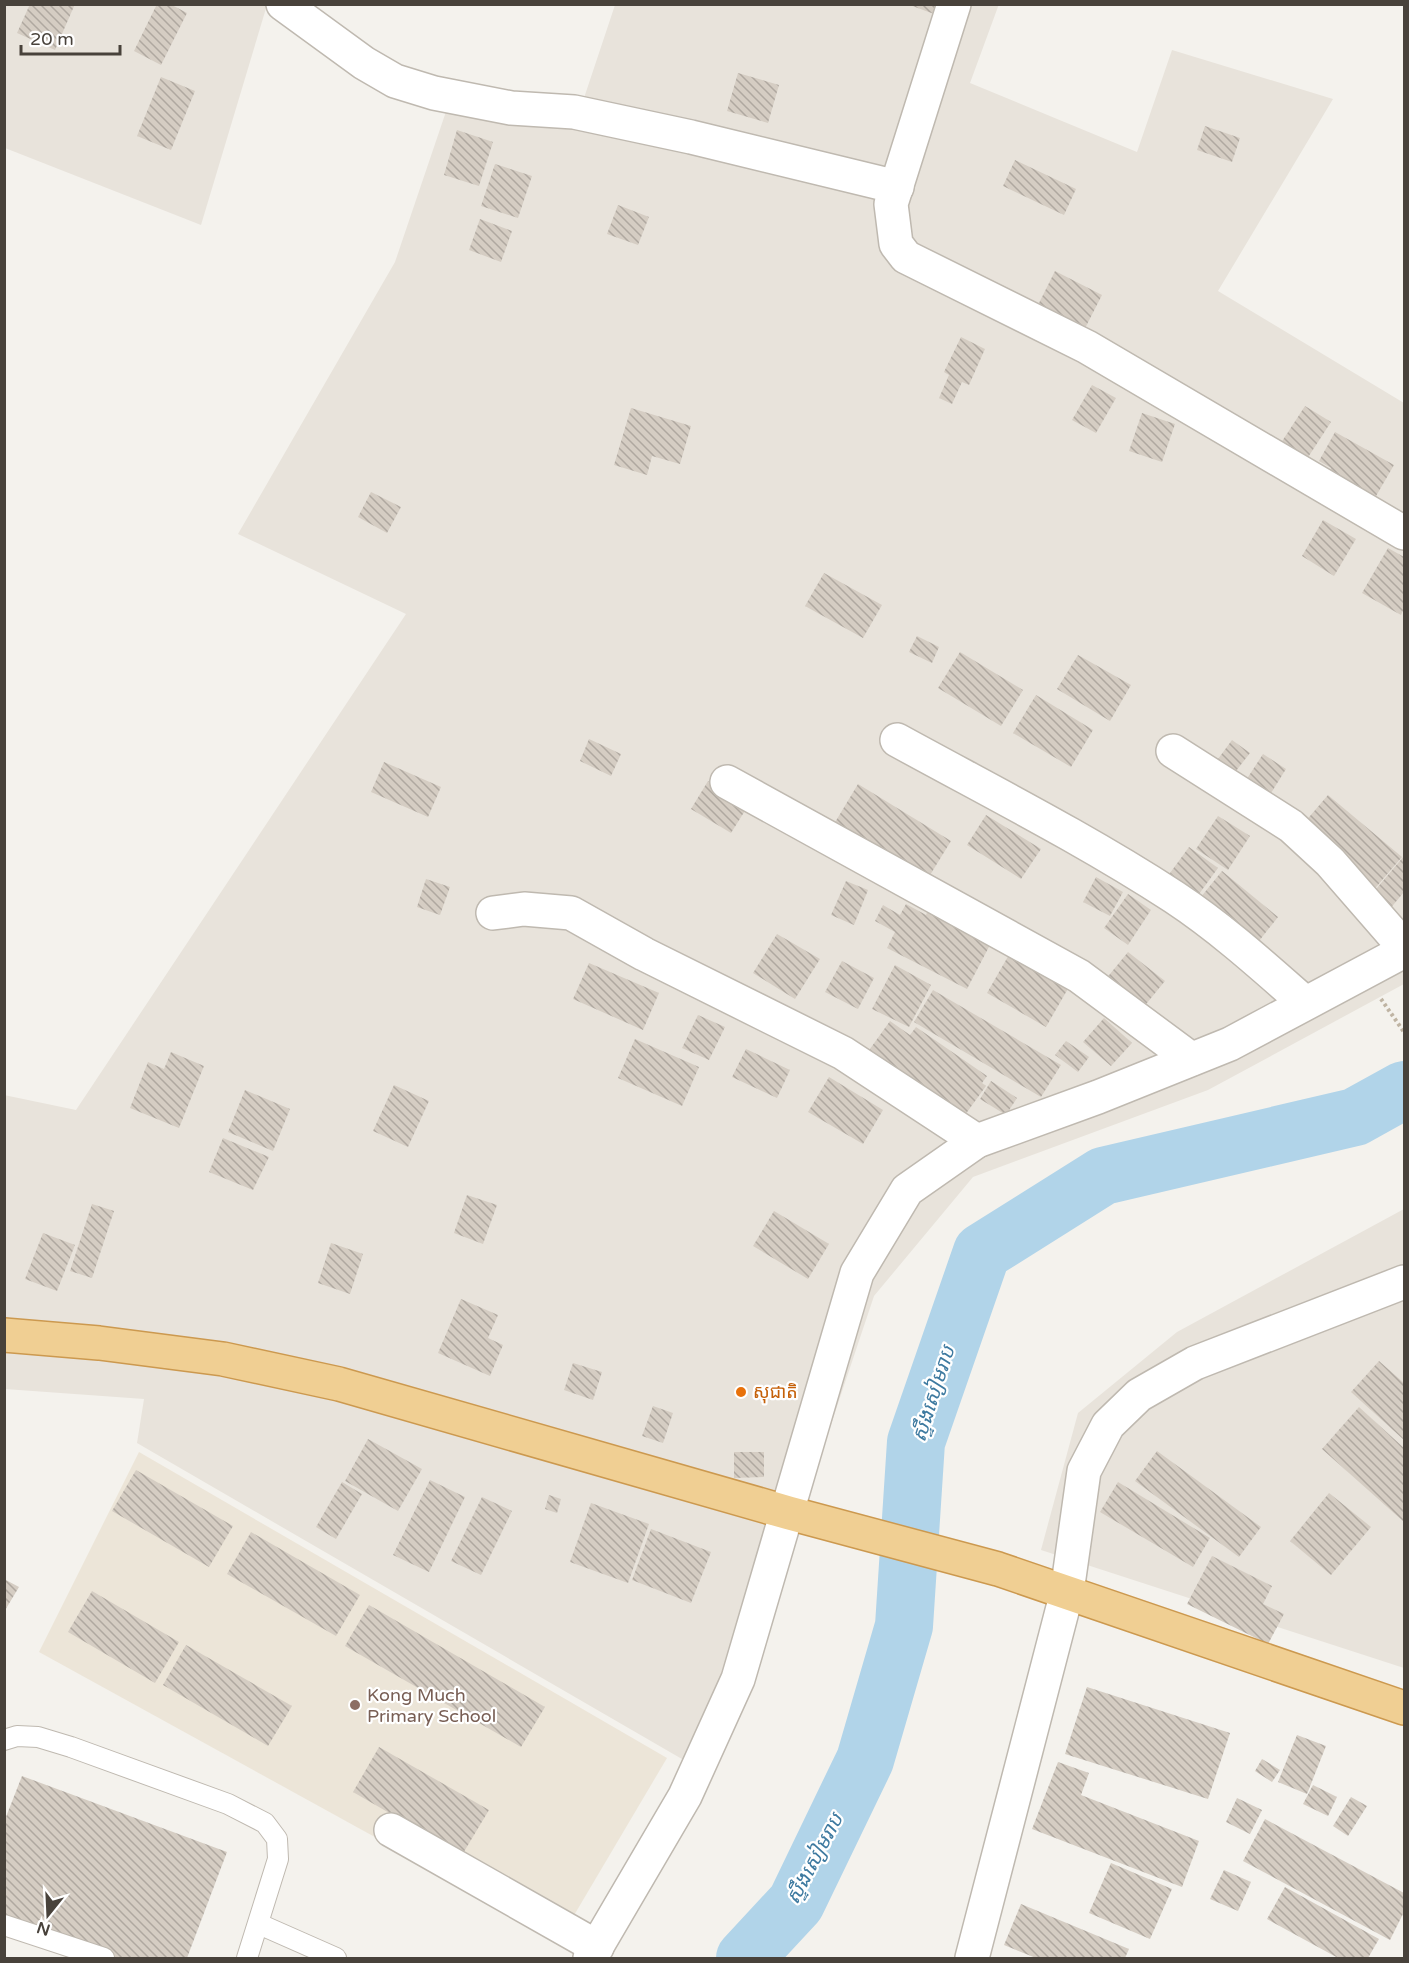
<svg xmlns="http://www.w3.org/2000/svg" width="1409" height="1963" font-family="'Varela Round','Noto Sans Khmer',sans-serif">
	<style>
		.residential { fill: #e8e3db }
		.education { fill: #ece5d8 }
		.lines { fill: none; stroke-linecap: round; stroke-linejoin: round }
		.river { stroke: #b1d4e9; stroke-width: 58 }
		.building { fill: url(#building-back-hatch) }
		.service-casing { stroke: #bfb9b0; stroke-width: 22 }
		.minor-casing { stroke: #bfb9b0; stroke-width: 36 }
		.tertiary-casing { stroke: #bfb9b0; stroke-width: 36 }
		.trunk-casing { stroke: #cc994f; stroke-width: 36 }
		.path { stroke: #bfb4a3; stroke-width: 4; stroke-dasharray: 3 3; stroke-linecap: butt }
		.service { stroke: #fff; stroke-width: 20 }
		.minor { stroke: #fff; stroke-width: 33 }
		.tertiary { stroke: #fff; stroke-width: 33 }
		.trunk { stroke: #f0cf93; stroke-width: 33 }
		.food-dot { fill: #e8710a; stroke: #fff; stroke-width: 2 }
		.education-dot { fill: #8d6e63; stroke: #fff; stroke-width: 2 }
		.labels { text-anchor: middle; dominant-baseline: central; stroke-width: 4.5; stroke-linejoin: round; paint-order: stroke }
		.food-label { font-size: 18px; fill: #c56008; stroke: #fff; text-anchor: start }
		.education-label { font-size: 18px; fill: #785e54; stroke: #fff; text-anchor: start }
		.water-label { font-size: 20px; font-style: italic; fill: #3e7aa0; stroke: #fff }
	</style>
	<defs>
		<pattern id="building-back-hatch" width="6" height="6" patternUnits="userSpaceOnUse" patternTransform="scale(1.5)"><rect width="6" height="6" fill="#d5cdc3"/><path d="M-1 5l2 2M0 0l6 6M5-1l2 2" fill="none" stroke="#afa8a0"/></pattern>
	</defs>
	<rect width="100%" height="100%" fill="#f4f2ed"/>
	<g class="residential">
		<path d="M999,4L970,83L1137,152L1172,50L1333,99L1218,291L1404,403V984L1208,1090L973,1177L874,1296L713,1777L137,1443L144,1399L5,1389L4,1095L76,1110L406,614L238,534L395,262L455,85L578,116L615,5Z"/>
		<path d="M4,5H267L201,225L5,148Z"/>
		<path d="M1404,1209V1668L1041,1550L1078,1413L1177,1332Z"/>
	</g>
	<path class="education" d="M139,1452L667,1758L560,1939L39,1652Z"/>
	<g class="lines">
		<path class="river" d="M745,1958L796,1903L865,1760L904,1626L916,1442L982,1252L1103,1176L1355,1117L1404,1090"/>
	</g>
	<g class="building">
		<path d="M30,4H75L55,50L17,33Z"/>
		<path d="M157,4H170L187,13L161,65L134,51Z"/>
		<path d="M907,4H937L934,14Z"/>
		<path d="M738,73L779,85L768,123L727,111Z"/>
		<path d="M161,77L195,91L171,150L137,136Z"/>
		<path d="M1205,126L1240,138L1232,162L1197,150Z"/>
		<path d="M457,130L493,142L479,186L444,175Z"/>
		<path d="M1015,160L1076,189L1064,215L1003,186Z"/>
		<path d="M495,164L532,176L518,218L481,206Z"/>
		<path d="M618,205L649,217L638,245L607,234Z"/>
		<path d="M480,219L512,231L501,262L469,250Z"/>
		<path d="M1055,271L1102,295L1079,340L1032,317Z"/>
		<path d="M961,337L985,349L969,385L962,382L952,404L939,398L949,375L944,372Z"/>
		<path d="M1092,385L1116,398L1096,433L1072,420Z"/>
		<path d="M1305,406L1331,422L1303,465L1277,449Z"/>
		<path d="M631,408L691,426L680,464L652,456L647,475L614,465Z"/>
		<path d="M1142,413L1175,424L1162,462L1129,451Z"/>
		<path d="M1335,432L1394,465L1372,503L1326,478L1331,468L1319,461Z"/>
		<path d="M371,492L401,507L387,533L358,517Z"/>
		<path d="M1323,520L1356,539L1334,576L1302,556Z"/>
		<path d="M1388,548L1404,557V608L1401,615L1362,593Z"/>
		<path d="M824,573L882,605L863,638L805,606Z"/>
		<path d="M917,636L939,647L932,663L909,652Z"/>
		<path d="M960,652L1023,690L1001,726L938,688Z"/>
		<path d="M1078,655L1131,685L1110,721L1057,689Z"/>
		<path d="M1036,695L1093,730L1071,767L1013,733Z"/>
		<path d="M589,739L621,754L611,776L580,761Z"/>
		<path d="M1232,740L1250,753L1236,771L1218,759Z"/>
		<path d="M1263,754L1286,769L1263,806L1239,791Z"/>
		<path d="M384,762L441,787L428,817L371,792Z"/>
		<path d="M708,781L748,806L731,833L691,809Z"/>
		<path d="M858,784L951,841L927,880L834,824Z"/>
		<path d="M1328,795L1402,857L1371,893L1298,830Z"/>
		<path d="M986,815L1041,849L1021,879L967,845Z"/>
		<path d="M1218,816L1250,836L1228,870L1196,849Z"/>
		<path d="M1189,847L1218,868L1191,905L1162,884Z"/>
		<path d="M1404,856V892L1384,916L1366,901Z"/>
		<path d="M1222,871L1278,917L1252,950L1196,903Z"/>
		<path d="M1096,877L1123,892L1110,916L1083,902Z"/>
		<path d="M426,879L450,887L440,915L417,907Z"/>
		<path d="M846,881L868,890L854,925L831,915Z"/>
		<path d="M1128,894L1151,910L1128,945L1104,928Z"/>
		<path d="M906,904L926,915L929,908L992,941L967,989L887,948L895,932L875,921L883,905L900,915Z"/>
		<path d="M777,934L820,959L795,999L753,973Z"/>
		<path d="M1014,946L1073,980L1046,1027L987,993Z"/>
		<path d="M1128,952L1165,981L1138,1014L1101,985Z"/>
		<path d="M842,961L874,978L858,1009L825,992Z"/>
		<path d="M589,963L659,993L643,1030L573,999Z"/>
		<path d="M895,965L931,985L909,1027L872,1009Z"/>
		<path d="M933,990L1061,1065L1041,1097L914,1022Z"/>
		<path d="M698,1015L725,1027L709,1060L682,1048Z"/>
		<path d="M1104,1018L1132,1043L1111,1066L1083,1042Z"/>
		<path d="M890,1021L910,1035L916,1027L987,1076L982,1083L986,1086L965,1115L896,1067L888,1079L862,1060Z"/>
		<path d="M635,1039L699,1067L682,1106L618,1078Z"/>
		<path d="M1066,1041L1089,1057L1078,1072L1055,1055Z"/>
		<path d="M746,1049L790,1070L777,1098L732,1077Z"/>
		<path d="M171,1052L204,1066L179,1128L130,1108L148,1062L164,1069Z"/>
		<path d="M829,1077L883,1110L863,1144L808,1112Z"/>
		<path d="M991,1081L1017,1098L1006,1115L980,1099Z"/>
		<path d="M394,1085L429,1101L408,1147L373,1131Z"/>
		<path d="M245,1090L290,1109L273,1151L228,1132Z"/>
		<path d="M223,1138L269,1157L253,1190L209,1172Z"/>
		<path d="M467,1195L497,1205L483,1244L454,1233Z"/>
		<path d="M92,1204L114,1211L92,1278L70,1271Z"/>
		<path d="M774,1211L829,1244L808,1279L753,1246Z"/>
		<path d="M43,1233L75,1245L57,1291L25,1279Z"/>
		<path d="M331,1243L363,1254L350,1294L318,1283Z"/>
		<path d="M461,1299L498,1315L488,1338L503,1345L490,1376L438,1353Z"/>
		<path d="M1379,1361L1404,1383V1440L1351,1392Z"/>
		<path d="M573,1363L602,1372L593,1400L564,1390Z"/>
		<path d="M653,1406L673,1413L663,1443L642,1436Z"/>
		<path d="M1359,1407L1404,1448V1522L1322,1449Z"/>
		<path d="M368,1439L422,1469L398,1511L345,1481Z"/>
		<path d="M1157,1451L1261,1527L1239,1557L1135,1481Z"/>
		<path d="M734,1452H764V1477L734,1478Z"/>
		<path d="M136,1470L233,1526L209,1567L112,1511Z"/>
		<path d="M430,1480L465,1497L429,1572L393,1555Z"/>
		<path d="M342,1482L362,1494L336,1539L316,1527Z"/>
		<path d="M1118,1482L1210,1538L1193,1567L1100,1512Z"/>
		<path d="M1329,1493L1371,1527L1331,1575L1290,1541Z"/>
		<path d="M549,1495L561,1499L557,1513L545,1509Z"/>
		<path d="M482,1497L512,1511L481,1575L451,1561Z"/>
		<path d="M591,1503L649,1524L628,1583L570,1562Z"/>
		<path d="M651,1529L711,1552L691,1603L632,1580Z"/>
		<path d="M251,1532L360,1595L336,1636L227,1574Z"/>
		<path d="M1212,1556L1272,1586L1263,1604L1284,1614L1268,1644L1187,1604Z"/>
		<path d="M4,1579L19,1587L4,1612Z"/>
		<path d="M92,1591L179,1642L155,1683L68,1632Z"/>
		<path d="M369,1605L545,1707L521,1747L345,1646Z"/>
		<path d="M186,1645L292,1706L268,1746L163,1685Z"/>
		<path d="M1087,1687L1230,1733L1208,1799L1065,1754Z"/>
		<path d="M1297,1735L1326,1746L1307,1794L1278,1782Z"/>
		<path d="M379,1747L489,1810L462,1855L353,1792Z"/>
		<path d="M1262,1759L1280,1770L1272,1782L1255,1771Z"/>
		<path d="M1058,1762L1089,1773L1081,1795L1199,1841L1182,1887L1032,1829Z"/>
		<path d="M22,1776L227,1852L187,1958H114L4,1918V1822Z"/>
		<path d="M1313,1785L1337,1797L1328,1816L1303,1804Z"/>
		<path d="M1351,1797L1367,1806L1348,1836L1333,1826Z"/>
		<path d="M1237,1798L1262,1810L1250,1834L1226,1822Z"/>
		<path d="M1265,1819L1404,1893V1912L1390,1940L1243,1861Z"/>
		<path d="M1111,1863L1172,1889L1150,1939L1089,1913Z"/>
		<path d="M1224,1870L1251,1882L1238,1911L1210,1899Z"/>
		<path d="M1285,1887L1379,1939L1368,1958H1338L1267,1919Z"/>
		<path d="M1021,1904L1129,1949L1125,1958H1036L1004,1945Z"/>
	</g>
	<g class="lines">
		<g class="service-casing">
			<g id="service">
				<path d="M4,1740L17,1736L38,1737L71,1747L228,1804L265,1823L277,1839L278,1859L247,1958"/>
				<path d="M259,1924L336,1958"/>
				<path d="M4,1925L104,1958"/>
			</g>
		</g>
		<g class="minor-casing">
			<g id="minor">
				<path d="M283,4L364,63L395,81L434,93L511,108L574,112L691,137L897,187"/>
				<path d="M954,4L891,204L896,244L906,257L1087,347L1404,533"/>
				<path d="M897,740C990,791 1085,839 1174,897C1221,928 1263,966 1305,1003"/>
				<path d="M1173,751L1291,826L1330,862L1404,947"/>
				<path d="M727,782L1079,976L1191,1059"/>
				<path d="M493,913L524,909L571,913L644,954L843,1053L977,1141"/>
				<path d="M391,1830L597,1947"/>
				<path d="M590,1958L685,1796L738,1679L857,1273L907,1190L977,1141L1098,1097L1230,1044L1404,951"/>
			</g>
		</g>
		<g class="tertiary-casing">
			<path id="tertiary" d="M972,1958L1067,1592L1084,1471L1108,1425L1139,1395L1195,1363L1404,1282"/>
		</g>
		<g class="trunk-casing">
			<path id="trunk" d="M4,1335L99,1343L223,1359L339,1384L789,1513L998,1569L1404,1708"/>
		</g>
		<path class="path" d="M1381,999L1404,1032"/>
		<use href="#service" class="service"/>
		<use href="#minor" class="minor"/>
		<use href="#tertiary" class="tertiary"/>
		<use href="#trunk" class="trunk"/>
	</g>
	<circle class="food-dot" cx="741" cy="1392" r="6"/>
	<circle class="education-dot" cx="355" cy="1705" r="6"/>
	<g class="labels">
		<g class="food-label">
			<text x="753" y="1392">សុជាតិ</text>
		</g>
		<g class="education-label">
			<text x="367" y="1695">Kong Much<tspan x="367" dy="21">Primary School</tspan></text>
		</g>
		<g class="water-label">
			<text transform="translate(934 1394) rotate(-72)">ស្ទឹងសៀមរាប</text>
			<text transform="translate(815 1859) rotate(-62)">ស្ទឹងសៀមរាប</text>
		</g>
	</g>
	<rect width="1409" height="1963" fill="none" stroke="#48423b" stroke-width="12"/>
	<g transform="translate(48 1915) rotate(198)" stroke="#ffffff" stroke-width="4.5" paint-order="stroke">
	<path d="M0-4.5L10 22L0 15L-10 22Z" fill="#48423b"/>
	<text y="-9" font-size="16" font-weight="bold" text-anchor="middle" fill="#48423b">N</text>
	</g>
	<path d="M21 45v9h99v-9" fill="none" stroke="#48423b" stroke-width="3"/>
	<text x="30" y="45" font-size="18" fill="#48423b" stroke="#ffffff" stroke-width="4.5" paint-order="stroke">20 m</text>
</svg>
